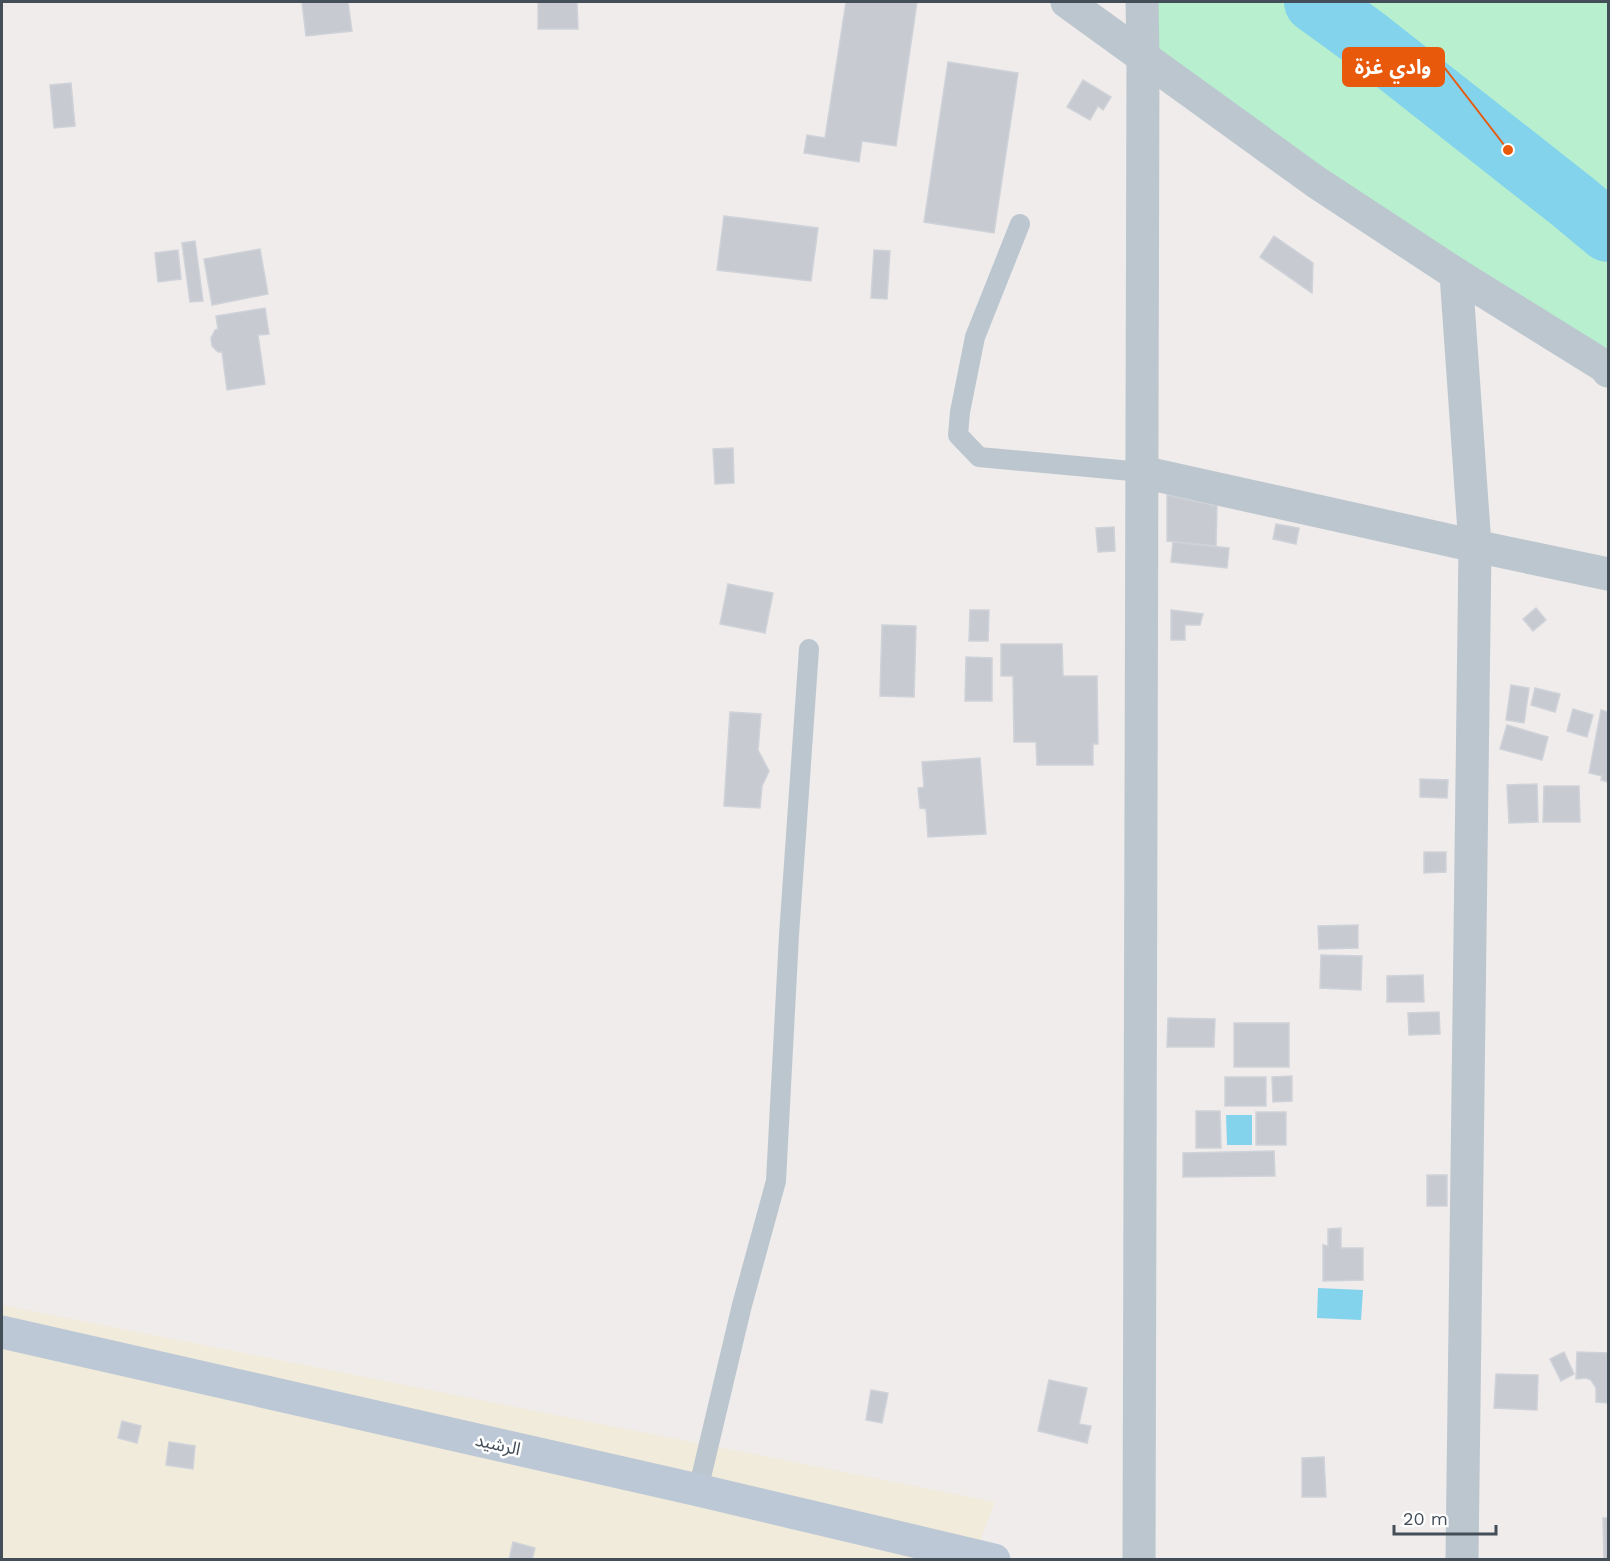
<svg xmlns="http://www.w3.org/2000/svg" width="1610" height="1561" font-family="'Work Sans','Noto Sans Arabic',sans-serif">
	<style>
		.green { fill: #b7efcf }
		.sand { fill: #f1ebdb }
		.water { fill: #83d3ed }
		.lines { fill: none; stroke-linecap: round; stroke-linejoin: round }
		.river { stroke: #83d3ed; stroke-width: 62 }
		.building { fill: #c8cad2; stroke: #cfd2d8; stroke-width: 1.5 }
		.lane { stroke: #bcc6cf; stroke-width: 20 }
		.street { stroke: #bcc6cf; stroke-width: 33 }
		.secondary { stroke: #bdc8d6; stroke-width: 33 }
		.labels { text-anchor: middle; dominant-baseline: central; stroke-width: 5; stroke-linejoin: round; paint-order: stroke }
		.street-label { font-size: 18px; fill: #444e59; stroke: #fff }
		.leader { fill: none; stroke: #e8590c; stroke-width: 2 }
		.callout-dot { fill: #e8590c; stroke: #fff; stroke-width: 2 }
		.callout { fill: #e8590c; stroke: #e8590c; stroke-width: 2 }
		.callout-label { font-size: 20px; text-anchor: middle; font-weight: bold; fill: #fff }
	</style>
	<rect width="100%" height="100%" fill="#efeceb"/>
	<path class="green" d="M1157,2H1608V353L1312,163L1158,50Z"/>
	<path class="sand" d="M2,1305L995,1502L973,1559H2Z"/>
	<g class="water">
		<path d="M1226,1115H1252V1145H1227Z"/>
		<path d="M1318,1288L1363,1290L1361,1320L1317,1318Z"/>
	</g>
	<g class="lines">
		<path class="river" d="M1315,2L1366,39L1572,201L1608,231"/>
	</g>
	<g class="building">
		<path d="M302,2H348L352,31L306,36Z"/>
		<path d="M538,2H577L578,29H538Z"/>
		<path d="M846,2H917L896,146L862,141L859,162L804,153L807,135L825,138Z"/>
		<path d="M948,62L1018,73L994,233L924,222Z"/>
		<path d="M1083,80L1111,97L1103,110L1098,106L1090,120L1067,107Z"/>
		<path d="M71,83L75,126L54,128L50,85Z"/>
		<path d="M724,216L818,228L811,281L717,270Z"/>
		<path d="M1274,236L1313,263L1312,293L1260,257Z"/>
		<path d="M195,241L203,301L190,302L182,243Z"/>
		<path d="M260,249L268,294L212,305L204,259Z"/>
		<path d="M178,250L181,279L158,282L155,253Z"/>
		<path d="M874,250L890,251L887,299L871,298Z"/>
		<path d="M265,308L269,334L258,335L265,384L227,390L222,352H218L212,346L211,338L215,330L218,329L216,316Z"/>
		<path d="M733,448L734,483L715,484L713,449Z"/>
		<path d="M1167,495L1217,506L1216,546L1167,541Z"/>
		<path d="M1276,524L1299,528L1296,544L1273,539Z"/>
		<path d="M1114,527L1115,551L1098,552L1096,528Z"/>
		<path d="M1173,542L1229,548L1227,568L1171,562Z"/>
		<path d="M728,584L773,593L765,633L720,624Z"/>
		<path d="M1536,608L1546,620L1533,631L1523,619Z"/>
		<path d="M970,610H989L988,641H969Z"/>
		<path d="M1171,610L1203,614L1200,625H1185V640H1171Z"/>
		<path d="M882,625L916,626L914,697L880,696Z"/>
		<path d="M1001,644H1062L1063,676H1097L1098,744H1093V765H1037L1036,742H1014L1013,676H1001Z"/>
		<path d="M966,657L992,658V701H965Z"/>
		<path d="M1511,685L1529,688L1524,723L1506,720Z"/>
		<path d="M1535,688L1560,694L1555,712L1531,705Z"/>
		<path d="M1573,709L1593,715L1587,737L1567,731Z"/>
		<path d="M1601,710L1608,712V782L1601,780L1602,776L1589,773Z"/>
		<path d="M730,712L761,714L758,750L769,771L762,786L760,808L724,806Z"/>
		<path d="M1507,725L1548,737L1542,760L1500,749Z"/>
		<path d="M980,758L986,834L928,837L926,809L920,808L918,788L924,787L922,762Z"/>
		<path d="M1420,779L1448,780L1447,798L1420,797Z"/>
		<path d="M1537,784L1538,822L1509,823L1507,785Z"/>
		<path d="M1544,786H1579L1580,822H1543Z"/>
		<path d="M1424,852H1446V872L1424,873Z"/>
		<path d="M1358,925V948L1319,949L1318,926Z"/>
		<path d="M1321,955L1362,956L1361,990L1320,988Z"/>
		<path d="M1423,975L1424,1002H1387V976Z"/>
		<path d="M1439,1012L1440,1034L1409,1035L1408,1013Z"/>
		<path d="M1168,1018L1215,1019L1214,1047H1167Z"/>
		<rect x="1234" y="1023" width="55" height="44"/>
		<path d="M1292,1076V1101L1273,1102L1272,1077Z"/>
		<rect x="1225" y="1077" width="41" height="29"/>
		<path d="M1196,1111H1220L1221,1148H1196Z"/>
		<rect x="1256" y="1112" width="30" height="33"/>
		<path d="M1274,1151L1275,1176L1183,1177V1153Z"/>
		<rect x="1427" y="1175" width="20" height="31"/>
		<path d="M1341,1228V1248H1363V1280L1323,1281V1245L1328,1246V1229Z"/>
		<path d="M1564,1352L1574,1374L1561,1381L1550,1359Z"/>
		<path d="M1577,1352L1608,1353V1403L1596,1402V1388L1591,1380L1586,1378L1576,1379Z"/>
		<path d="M1496,1374L1538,1375L1537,1410L1494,1408Z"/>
		<path d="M1049,1380L1087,1388L1079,1424L1091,1426L1087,1443L1038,1431Z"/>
		<path d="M871,1390L888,1393L882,1423L866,1420Z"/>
		<path d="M122,1421L141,1426L137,1443L118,1438Z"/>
		<path d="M169,1442L195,1446L193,1469L166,1465Z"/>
		<path d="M1324,1457L1326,1497H1302V1458Z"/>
		<path d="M1603,1518H1608V1559H1604Z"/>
		<path d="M513,1542L535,1548L532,1560H509Z"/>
	</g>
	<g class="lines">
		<g class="lane">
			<path d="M1020,224L975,337L960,412L958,435L979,457L1142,472"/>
			<path d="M698,1490L742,1305L776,1181L789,935L809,649"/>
		</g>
		<g class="street">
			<path d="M1067,2L1316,182L1456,274L1604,366L1608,371"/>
			<path d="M1456,274L1475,546L1462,1560"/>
			<path d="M1142,472L1475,546L1608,574"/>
			<path d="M1139,1560L1143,56L1142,2"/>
		</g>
		<path class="secondary" d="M2,1332L698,1490L994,1560"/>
	</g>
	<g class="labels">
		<g class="street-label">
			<text transform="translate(498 1444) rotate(13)">الرشيد</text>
		</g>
	</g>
	<path class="leader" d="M1508 150L1444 67"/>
	<circle class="callout-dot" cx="1508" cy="150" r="6"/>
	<rect class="callout" x="1343" y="48" width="101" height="38" rx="6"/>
	<g class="callout-label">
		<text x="1393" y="74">وادي غزة</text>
	</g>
	<rect width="1610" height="1561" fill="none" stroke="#444e59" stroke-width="6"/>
	<path d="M1394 1525v9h102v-9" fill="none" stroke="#444e59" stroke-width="3"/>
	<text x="1403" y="1525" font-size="18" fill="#444e59" stroke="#ffffff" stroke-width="4.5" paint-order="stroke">20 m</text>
</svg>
